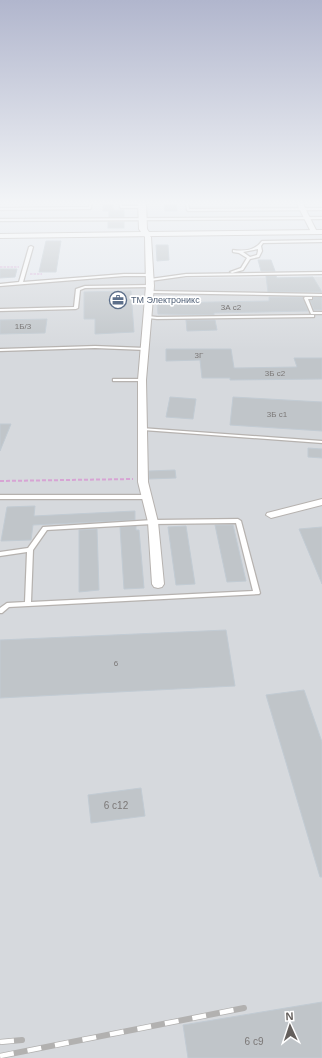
<svg xmlns="http://www.w3.org/2000/svg" width="322" height="1058" font-family="Arial,sans-serif">
	<style>
		.industrial { fill: #d6d9dd }
		.building { fill: #c0c5c9; stroke: #c2cbd3 }
		.lines { fill: none; stroke-linecap: round; stroke-linejoin: round }
		.service-casing { stroke: #b6b2af; stroke-width: 2.5 }
		.minor-casing { stroke: #b6b2af; stroke-width: 2 }
		.tertiary-casing { stroke: #b6b2af; stroke-width: 2 }
		.path-far1 { stroke: #d7a4d4; stroke-width: 1; stroke-dasharray: 2.5 1; stroke-linecap: butt }
		.path { stroke: #d7a4d4; stroke-width: 2; stroke-dasharray: 4 2; stroke-linecap: butt }
		.service { fill: #fff; fill-rule: evenodd }
		.minor { fill: #fff; fill-rule: evenodd }
		.tertiary { fill: #fff; fill-rule: evenodd }
		.rail-casing { stroke: #b2b1b0; stroke-width: 6 }
		.rail { stroke: #fff; stroke-width: 4.5; stroke-dasharray: 14; stroke-linecap: butt }
		.labels { text-anchor: middle; dominant-baseline: central; stroke-width: 3.5; stroke-linejoin: round; paint-order: stroke }
		.number-label { font-size: 8px; fill: #7b7877 }
		.far-service-label { font-size: 9px; fill: #4e5e75; stroke: #fff; text-anchor: start }
		.near-number-label { font-size: 10px; fill: #7b7877 }
	</style>
	<rect width="100%" height="100%" fill="#e4e8ee"/>
	<path class="industrial" d="M124,273H134L157,278L322,277V1058H0V283Z"/>
	<g class="building">
		<path d="M103,202H113V210H124V217H109V211H103Z"/>
		<path d="M164,202H176L177,211H165Z"/>
		<rect x="108" y="222" width="16" height="6"/>
		<path d="M46,241H61L56,272H39Z"/>
		<path d="M156,245H168L169,260L157,261Z"/>
		<path d="M258,260H271L275,271H261Z"/>
		<path d="M0,269H17L15,277L0,278Z"/>
		<path d="M266,276H276L277,278L313,277L322,292H268Z"/>
		<path d="M131,291L134,332L95,334V319H84V292Z"/>
		<path d="M269,297H303L308,311L214,313V315L158,314L157,303L269,301Z"/>
		<path d="M314,297H322V310H314L310,300H313Z"/>
		<path d="M47,319L45,333L0,334V320Z"/>
		<path d="M186,320H215L217,330L187,331Z"/>
		<path d="M166,349H231L234,368L297,367L294,358H322V379L230,380V378H202L200,360L166,361Z"/>
		<path d="M170,397L196,399L193,419L166,417Z"/>
		<path d="M233,397L322,402V431L230,425Z"/>
		<path d="M0,424H11L0,451Z"/>
		<path d="M308,448L322,449V458L308,457Z"/>
		<path d="M175,470L176,478L149,479V471Z"/>
		<path d="M35,506L34,516L135,511V520L33,525L31,540L1,541L7,507Z"/>
		<path d="M215,525H233L246,581L227,582Z"/>
		<path d="M136,526V530H139L144,588L124,589L120,527Z"/>
		<path d="M186,526L195,584L176,585L168,527Z"/>
		<path d="M322,527V584L299,529Z"/>
		<path d="M97,529L99,590L79,592V530Z"/>
		<path d="M226,630L235,686L0,698V640Z"/>
		<path d="M304,690L322,742V877H320L266,695Z"/>
		<path d="M141,788L145,816L91,823L88,795Z"/>
		<path d="M322,1002V1058H188L183,1025Z"/>
	</g>
	<g class="lines">
		<g class="service-casing">
			<g id="service">
				<path d="M90,202H92L91,208L90,209L0,210V208L89,207Z"/>
				<path d="M120,202H122V206H142L143,207L142,208H121L120,207Z"/>
				<path d="M186,202H188L189,209L322,208V210L188,211L187,210Z"/>
				<path d="M322,217V219L0,221V219Z"/>
				<path d="M322,240V242L263,243L261,246L262,251L259,257L250,259L243,270L232,273L230,272L241,268L247,258L239,253L233,252V250C240,251 251,251 257,246C259,245 260,243 262,241ZM258,249V251L257,255L250,257L243,252Z"/>
				<path d="M31,246L33,247L23,282L124,274H149L151,275L149,276H124L0,286V284L19,282L29,247Z"/>
				<path d="M322,272V274L186,276L150,281L148,280L150,279L186,274Z"/>
				<path d="M150,285H151V287L85,288L80,290L78,308L76,309L0,311V309L74,307L76,289L85,286Z"/>
				<path d="M149,291L322,294V296L150,293H149Z"/>
				<path d="M305,297H312V299H308L313,312H322V314H311L304,298Z"/>
				<path d="M313,315H314V317L157,319L148,318L146,317L148,316L157,317Z"/>
				<path d="M95,346L146,348L148,349L146,350L95,348L0,351V349Z"/>
				<path d="M113,379H142L144,380L142,381H113Z"/>
				<path d="M141,428L322,441V443L143,430H141Z"/>
				<path d="M0,495H147L150,497L147,499H0Z"/>
				<path d="M238,519L241,521L260,593L259,594L9,607L2,613H0V608L7,603L25,602L27,552L0,556V552L28,548L43,527L153,520ZM236,523L253,591L31,602L33,550L47,530L153,524Z"/>
			</g>
		</g>
		<g class="minor-casing">
			<g id="minor">
				<path d="M296,202H302L317,232L316,233L311,232Z"/>
				<path d="M146,232L151,237L154,286L146,380L148,482L158,522L164,584L162,587L158,588L154,587L152,584L148,522L138,482V380L146,286L145,237L143,234Z"/>
				<path d="M322,499V505L271,518L266,515L267,513Z"/>
			</g>
		</g>
		<g class="tertiary-casing">
			<path id="tertiary" d="M138,202H146L147,229L149,232L322,230V234L0,238V234L141,232L139,229Z"/>
		</g>
		<g class="path-far1">
			<path d="M0,267H19"/>
			<path d="M30,274H42"/>
		</g>
		<path class="path" d="M0,481L133,479"/>
		<use href="#service" class="service"/>
		<use href="#minor" class="minor"/>
		<use href="#tertiary" class="tertiary"/>
		<g class="rail-casing">
			<g id="rail">
				<path d="M0,1042L22,1040"/>
				<path d="M0,1056L244,1008"/>
			</g>
		</g>
		<use href="#rail" class="rail"/>
	</g>
	<linearGradient id="sky" x2="0" y2="1"><stop stop-color="#b1b6cd"/><stop offset="0.58" stop-color="#f3f5f7"/><stop offset="1" stop-color="#f3f5f7" stop-opacity="0"/></linearGradient>
	<rect width="322" height="350" fill="url(#sky)"/>
	<defs>
		<g id="office-ring" transform="scale(0.9)"><circle r="9.5" fill="#fff" stroke="#5c6f8a" stroke-width="1.5"/><path d="M-6-3h4V-5.5h4V-3h4V5H-6ZM-1-4.5V-3h2v-1.5ZM-6 0V1H6V0Z" fill="#5c6f8a"/></g>
	</defs>
	<g fill-rule="evenodd">
		<use href="#office-ring" x="118" y="300"/>
	</g>
	<g class="labels">
		<g class="number-label">
			<text x="231" y="307">3А с2</text>
			<text x="23" y="326">1Б/3</text>
			<text x="199" y="355">3Г</text>
			<text x="275" y="373">3Б с2</text>
			<text x="277" y="414">3Б с1</text>
			<text x="116" y="663">6</text>
		</g>
		<g class="far-service-label">
			<text x="131" y="300">ТМ Электроникс</text>
		</g>
		<g class="near-number-label">
			<text x="116" y="805">6 с12</text>
			<text x="254" y="1041">6 с9</text>
		</g>
	</g>
	<g transform="translate(290 1026) rotate(357)" stroke="#ffffff" stroke-width="3" paint-order="stroke">
	<path d="M0-3L7 15L0 10L-7 15Z" fill="#645f5c"/>
	<text y="-6" font-size="11" font-weight="bold" text-anchor="middle" fill="#645f5c">N</text>
	</g>
</svg>
